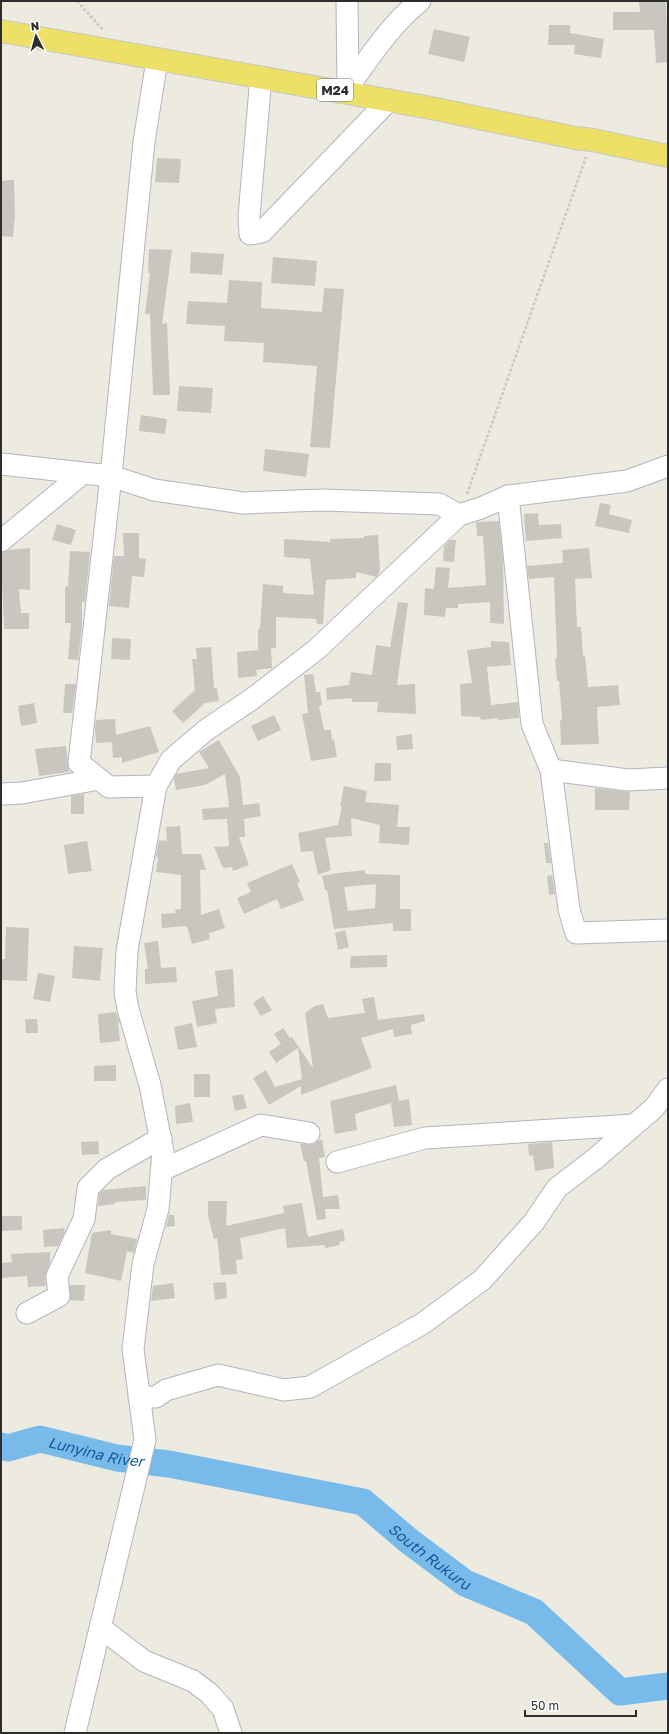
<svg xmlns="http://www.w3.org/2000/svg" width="669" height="1734" font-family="'Golos Text',sans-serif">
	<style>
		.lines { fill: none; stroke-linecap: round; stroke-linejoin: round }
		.river { stroke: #78bbeb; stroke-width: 27 }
		.building { fill: #c9c6bf; fill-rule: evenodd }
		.minor-casing { stroke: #b3b4bf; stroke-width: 23 }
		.major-casing { stroke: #c8c8c8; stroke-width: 24 }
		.path { stroke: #c8c8c8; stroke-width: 2.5; stroke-dasharray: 3 2; stroke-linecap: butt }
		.minor { stroke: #fff; stroke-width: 21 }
		.major { stroke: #ece066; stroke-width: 22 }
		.labels { text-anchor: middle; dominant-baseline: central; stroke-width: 4; stroke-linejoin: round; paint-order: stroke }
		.shield { fill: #fff; stroke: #6c6c6c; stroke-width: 1 }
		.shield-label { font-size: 13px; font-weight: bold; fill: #2d2d2d }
		.water-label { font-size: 15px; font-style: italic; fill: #13589a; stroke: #fff }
	</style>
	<rect width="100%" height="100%" fill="#edeae0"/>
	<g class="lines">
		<path class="river" id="s1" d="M1,1446L8,1448L40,1439L117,1458L169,1464L363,1502L409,1541L465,1583L534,1612L620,1692L668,1686"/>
	</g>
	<g class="building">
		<path d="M639,1H666L668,62L656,63L654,30H613V12H640Z"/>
		<path d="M549,25H570V33L604,39L601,58L574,54L575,45H548Z"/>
		<path d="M434,29L470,37L464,62L428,54Z"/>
		<path d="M157,158L181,159L179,183L155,182Z"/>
		<path d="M14,180L15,216L13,237L1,236V181Z"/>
		<path d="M149,249L172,250L162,324L167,323L170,395H153L150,314H145L150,273H148Z"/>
		<path d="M191,252L224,254L222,275L190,273Z"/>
		<path d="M273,257L317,261L315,286L271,283Z"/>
		<path d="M229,280L262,282L261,308L322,312L324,288L344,289L330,448L310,447L317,366L263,362L264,343L224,341L225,326L186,324L188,301L227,303Z"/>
		<path d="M179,386L213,388L211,413L177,411Z"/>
		<path d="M141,415L167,419L165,434L139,431Z"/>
		<path d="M265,449L309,454L306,477L263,471Z"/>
		<path d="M600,503L611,505L609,514L632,520L629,533L595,526Z"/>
		<path d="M538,513L539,525L561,524L562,538L526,541L524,514Z"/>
		<path d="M499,521L503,560L504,624L490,623V602L458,604V608H446L445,617L424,615L425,588L434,589L436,567L450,568L448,588L486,585L483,536H477L476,522Z"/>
		<path d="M57,524L76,530L71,545L52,540Z"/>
		<path d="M123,533H139V558L146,559L144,577L132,576L129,608L109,606L114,556H124Z"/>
		<path d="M378,535L380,569L378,575L376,577L356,572V578L326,580L323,624H317L316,619L276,617V648H271L272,668L256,670L257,676L238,678L237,652L258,650V629H260L263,584L283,586V593L314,595L310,559L284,557V539L330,542V539L364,538V536Z"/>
		<path d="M450,540H456L454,562L443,561L444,546Z"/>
		<path d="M30,548V590L19,589L21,613H29V629H4L1,553L9,550Z"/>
		<path d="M589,548L592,578L575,579L577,627H581L583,656L585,655L588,687L618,685L620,705L597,707L599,744L561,745L560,720H562L559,681H557L555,658H557L554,577L529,579L527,566L563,563L562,550Z"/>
		<path d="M70,551L90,552L85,602H82V626L78,660L68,659L71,623H65V587L68,586Z"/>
		<path d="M398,602L408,603L397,685L415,684L416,714L377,712L378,702H352V698L327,700L326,688L349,685L351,672L372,675L376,645L390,647Z"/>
		<path d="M112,638L131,639L130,660L111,659Z"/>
		<path d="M491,641L509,642L511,665L487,667L491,705L518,702L519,718L498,720V718L481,720L480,717L461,716L460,684L472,683L467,650L491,647Z"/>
		<path d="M211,647L214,688H217L219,701L205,703L183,723L172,711L195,690L192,659H197L196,648Z"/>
		<path d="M313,674L316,692H320L322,705L319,706L324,730H331L332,740L334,739L337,757L311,761L302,714L308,713L304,675Z"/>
		<path d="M65,684H76L72,713H63Z"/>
		<path d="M34,703L37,723L21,726L18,706Z"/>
		<path d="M274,715L281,730L258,741L251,726Z"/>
		<path d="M115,719L116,735L150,726L159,752L122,763V757L113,758L112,742L96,743L95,730L96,720Z"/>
		<path d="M412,734L413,749L397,750L396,736Z"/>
		<path d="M219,740L240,777L243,805L259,803L261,816L244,819L245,837H239L249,865L233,871L232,867L223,868L214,847L229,846L227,819L203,820L202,809L229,807L225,774L205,785L176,790L174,779L176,774L209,768L199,752Z"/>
		<path d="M66,746L69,772L39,776L35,749Z"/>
		<path d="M375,763H391V781H374Z"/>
		<path d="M344,786L367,791L365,802L399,805L397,827H410L409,845L379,843L380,825L351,818L352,836L325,838L331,870L318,875L313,851L301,852L298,833L338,825L342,806H340Z"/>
		<path d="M595,788L630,792L629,810H595Z"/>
		<path d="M84,794V814H71V796Z"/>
		<path d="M180,826L182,854H201L206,870H200L201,915L219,909L225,928L209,933L210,939L192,944L187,926L162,928L161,914L176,913L175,910L181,909V875L156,872L158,857H156L159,840L167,841L166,827Z"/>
		<path d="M87,841L92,871L68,874L64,845Z"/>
		<path d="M544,843H548L551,863H546Z"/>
		<path d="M292,864L300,882L297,883L304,900L281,909L277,899L244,914L237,898L251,892L247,883Z"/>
		<path d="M365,870V874L400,875V909H411V931H393V923L334,929L327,890H325L322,876L338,873ZM376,884L375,908L348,911L344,887Z"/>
		<path d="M552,875L555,894L549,895L547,876Z"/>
		<path d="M6,927L29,928L27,981L1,980V959H5Z"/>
		<path d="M345,930L349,947L338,950L335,933Z"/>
		<path d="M158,941L161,968L176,967L177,982L145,984V969H148L144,943Z"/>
		<path d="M74,946L103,948L100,981L72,978Z"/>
		<path d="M387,955V967L350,968L351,956Z"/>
		<path d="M233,969L235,1007L215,1009L217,1023L197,1027L192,1001L218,996L215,971Z"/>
		<path d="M38,973L55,976L50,1002L33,999Z"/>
		<path d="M263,996L272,1010L261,1016L253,1003Z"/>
		<path d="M374,997L378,1020L424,1014L425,1021L411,1025L412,1034L394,1037L393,1029L361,1038L372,1068L301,1095V1086L269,1105L253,1078L266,1070L275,1087L302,1079L298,1048L276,1063L269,1052L281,1044L274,1034L283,1028L290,1038L292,1037L313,1068L305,1013L315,1006L323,1004L328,1018L365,1013L362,999Z"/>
		<path d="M116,1012L120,1023H118L120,1041L100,1043L98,1014Z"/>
		<path d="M25,1019H37L38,1033H26Z"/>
		<path d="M192,1023L197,1047L178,1050L174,1027Z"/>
		<path d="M116,1065V1081H94V1066Z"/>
		<rect x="194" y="1074" width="16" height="23"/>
		<path d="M396,1085L399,1101L409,1099L412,1125L394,1127L391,1103L355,1114L357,1130L335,1134L330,1101Z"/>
		<path d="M243,1094L247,1108L235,1111L232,1096Z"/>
		<path d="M190,1103L193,1122L176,1124L175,1106Z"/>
		<path d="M319,1140H322L325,1157L319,1158L323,1197L338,1195L340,1209H325L326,1219L317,1220L306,1161H304L300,1144H313Z"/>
		<path d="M98,1141L99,1154L82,1155L81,1142Z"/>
		<path d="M552,1142L554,1168L535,1171L533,1155L529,1156L528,1144Z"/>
		<path d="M146,1186V1200L115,1202V1204L98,1206L99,1194L103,1190Z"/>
		<path d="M208,1201H227L226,1226L284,1213L283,1206L302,1203L307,1234H308V1237L343,1229L345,1241L339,1242L340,1245L325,1248V1245L287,1248L285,1228L240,1238L243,1259L236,1260L237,1274L221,1275L217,1238L214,1239L208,1216Z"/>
		<path d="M169,1215H174L175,1226L166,1227Z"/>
		<path d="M1,1216H22V1230L1,1231Z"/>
		<path d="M64,1228L65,1232L58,1246L44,1247L43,1230Z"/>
		<path d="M111,1230V1234L137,1239L134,1253L127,1251L121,1281L85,1273L92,1233Z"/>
		<path d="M50,1252V1262L45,1277L46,1286L28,1287L27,1276L1,1278V1263L12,1262L11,1254Z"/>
		<path d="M226,1282L227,1298L215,1300L213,1283Z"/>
		<path d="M173,1283L175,1298L151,1301L153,1286Z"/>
		<path d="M70,1285H85L84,1301L70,1300Z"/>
	</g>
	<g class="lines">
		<g class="minor-casing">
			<g id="minor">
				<path d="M261,77L249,216L250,234L262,232L389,100"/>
				<path d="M348,87C370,57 391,24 420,1"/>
				<path d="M347,90L348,87L347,1"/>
				<path d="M1,464L111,476L154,490L243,503L323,500L439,504L459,515"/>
				<path d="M508,496L532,724L551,770L569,909L576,933L668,930"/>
				<path d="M1,541L82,474"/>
				<path d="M551,770L628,780L668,778"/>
				<path d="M156,786L109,787L79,763L111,476L144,142L157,60"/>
				<path d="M1,794L22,793L99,779"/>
				<path d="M337,1162L425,1138L633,1125"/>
				<path d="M162,1170L261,1125L309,1133"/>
				<path d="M27,1313L59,1296L57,1276L84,1219L88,1188L107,1169L161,1138"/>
				<path d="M139,1397H156L166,1390L218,1375L284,1390L310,1387L422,1324L482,1280L534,1222L557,1188L596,1158L654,1108L668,1089"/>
				<path d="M101,1628L144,1661L193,1681L210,1694L223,1709L231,1733"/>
				<path d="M75,1733L145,1440L133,1349L143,1264L158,1209L163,1152L150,1085L128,1009L125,992L127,951L156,786L171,760L206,730L252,699L317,649L459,515L481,508L508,496L627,481L668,466"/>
			</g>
		</g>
		<g class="major-casing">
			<path id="major" d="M1,31L431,108L575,138L593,140L668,156"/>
		</g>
		<g class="path">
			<path d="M77,1L104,31"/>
			<path d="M467,494L586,157"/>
		</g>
		<use href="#minor" class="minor"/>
		<use href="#major" class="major"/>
	</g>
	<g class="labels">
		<rect class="shield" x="317" y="79" width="36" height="22" rx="3"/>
		<g class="shield-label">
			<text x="335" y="90">M24</text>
		</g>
		<g class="water-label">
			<text stroke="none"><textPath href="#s1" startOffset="98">Lunyina River</textPath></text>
			<text stroke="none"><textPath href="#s1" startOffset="456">South Rukuru</textPath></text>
		</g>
	</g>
	<rect width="669" height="1734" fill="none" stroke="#2d2d2d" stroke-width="4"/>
	<g transform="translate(36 36) rotate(354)" stroke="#ffffff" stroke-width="3" paint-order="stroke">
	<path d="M0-3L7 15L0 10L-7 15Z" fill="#2d2d2d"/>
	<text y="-6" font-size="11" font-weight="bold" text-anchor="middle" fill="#2d2d2d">N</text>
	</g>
	<path d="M525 1710v6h111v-6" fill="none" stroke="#2d2d2d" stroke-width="2"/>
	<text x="531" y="1710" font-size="12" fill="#2d2d2d" stroke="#ffffff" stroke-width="3" paint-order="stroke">50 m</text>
</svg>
